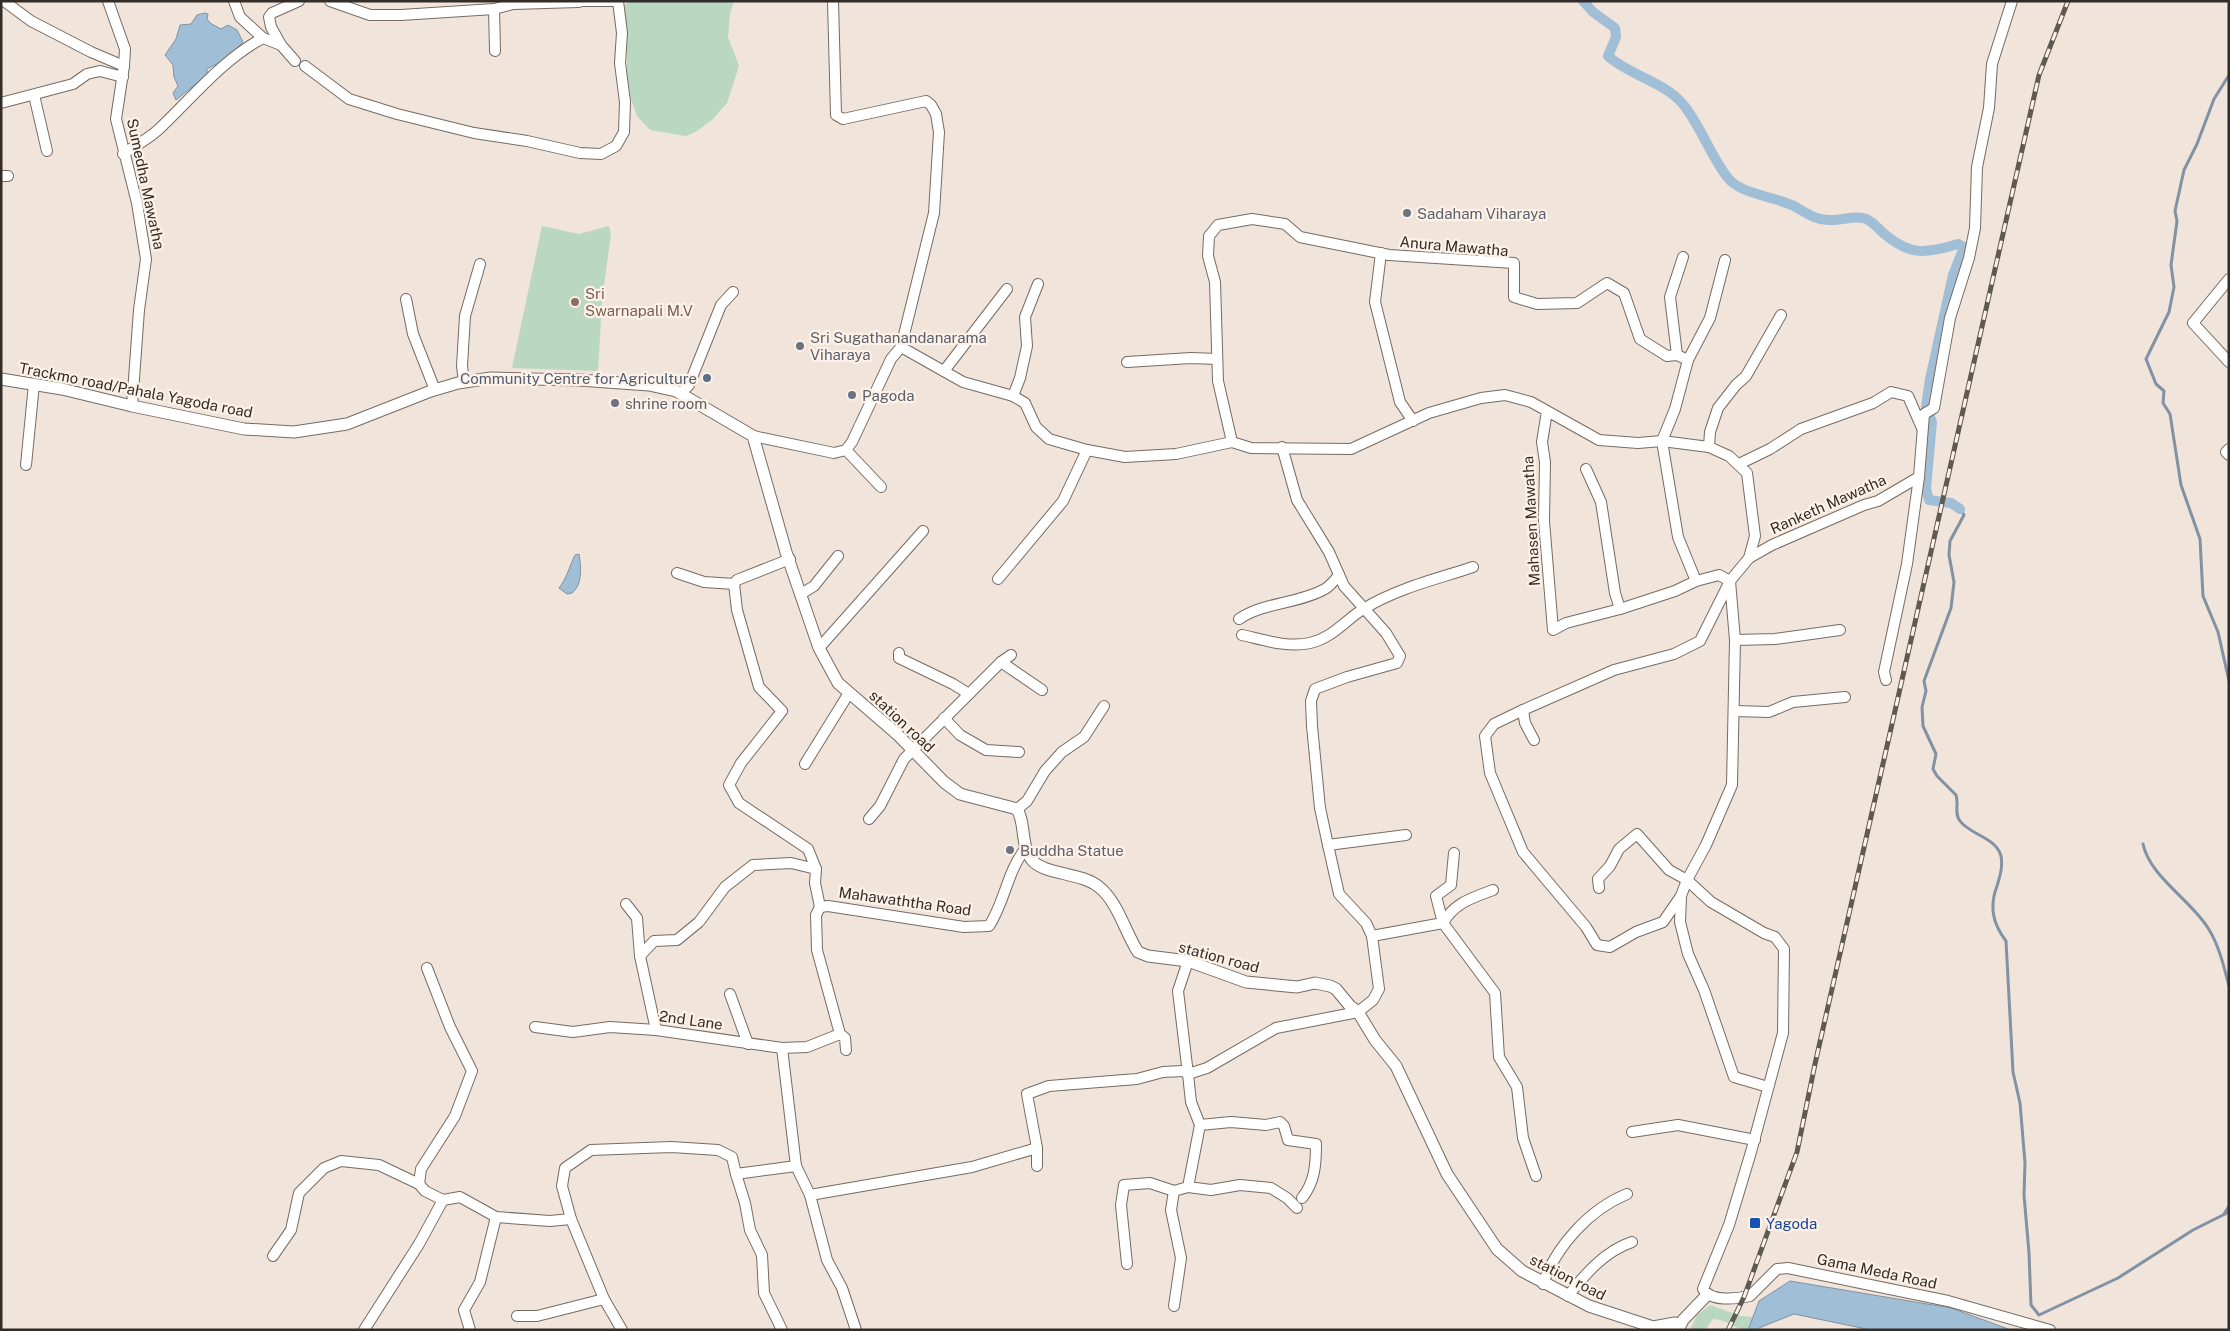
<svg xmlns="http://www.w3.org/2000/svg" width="2230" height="1331" font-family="'Public Sans',sans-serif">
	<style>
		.green { fill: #bad7c2 }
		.water { fill: #a1bed7; stroke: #8092a3 }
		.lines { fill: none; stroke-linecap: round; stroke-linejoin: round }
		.stream { stroke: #8092a3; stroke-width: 3 }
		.canal { stroke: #a1bed7; stroke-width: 10 }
		.minor-casing { stroke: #766b62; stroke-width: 12 }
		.tertiary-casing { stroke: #766b62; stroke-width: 13 }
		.minor { stroke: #fff; stroke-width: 10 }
		.tertiary { stroke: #fff; stroke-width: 11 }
		.rail-casing { stroke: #5f5953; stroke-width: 5 }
		.rail { stroke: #fef1e7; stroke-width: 3; stroke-dasharray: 9; stroke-linecap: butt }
		.worship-dot { fill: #6b7280; stroke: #fef1e7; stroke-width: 2 }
		.education-dot { fill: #8d6e63; stroke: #fef1e7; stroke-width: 2 }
		.service-dot { fill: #5c6f8a; stroke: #fef1e7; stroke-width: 2 }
		.transit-dot { fill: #1a4fb4; stroke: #fef1e7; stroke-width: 2 }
		.labels { text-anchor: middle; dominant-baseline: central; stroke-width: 4.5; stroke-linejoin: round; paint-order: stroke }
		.street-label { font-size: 15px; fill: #322d29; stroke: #fef1e7 }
		.worship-label { font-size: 15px; fill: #5b616d; stroke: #fef1e7; text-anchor: start }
		.education-label { font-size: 15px; fill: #785e54; stroke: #fef1e7; text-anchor: start }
		.service-label { font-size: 15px; fill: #4e5e75; stroke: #fef1e7; text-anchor: end }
		.transit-label { font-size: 15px; fill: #164399; stroke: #fef1e7; text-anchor: start }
	</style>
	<rect width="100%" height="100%" fill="#f1e4da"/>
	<g class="green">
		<path d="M629,1H734L730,14L728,37L739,66L727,103L713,119L697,131L686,136L650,130L637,116L631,99L627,75V34L624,6Z"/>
		<path d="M542,226L579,234L609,226L611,234L602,301L598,371L512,368Z"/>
		<path d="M1710,1305L1741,1316L1753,1317L1748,1330C1735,1330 1726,1319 1713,1319L1705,1330H1690L1697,1315Z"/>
	</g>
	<g class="water">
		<path d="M205,13L208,14L207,19L210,23L221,29L228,25L237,30L243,42L226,59L207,69V75L176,100L173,93L178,86L174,77L173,65L165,55L176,39L180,25L191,24L197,15Z"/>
		<path d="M579,554C581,567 583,584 572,593L567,594L559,588C567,578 569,567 575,555Z"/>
		<path d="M1790,1281L1951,1308L2011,1330H1871L1794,1314L1754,1330H1748L1759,1301Z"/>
	</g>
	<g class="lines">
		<g class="stream">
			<path d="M2229,75L2214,99L2197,144L2184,170L2175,211L2177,221L2171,265L2174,287L2169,312L2146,359L2156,384L2164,391L2163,403L2170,414L2181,485L2200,539L2203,596L2218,632L2229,681"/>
			<path d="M1960,509L1964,515L1950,541L1949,555L1954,582L1951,608L1924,681L1926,691L1922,707L1923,726L1936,754L1933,769L1937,776L1956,795C1959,804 1954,814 1960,821C1970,835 1996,837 2001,856C2003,867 2000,876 1997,886C1989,907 1993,924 2006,941L2013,1072L2020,1103L2025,1163L2024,1195L2029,1253L2031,1305L2039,1315L2118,1278L2193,1230L2229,1212"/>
			<path d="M2143,844C2150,877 2191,900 2208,928C2219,945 2224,967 2229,986"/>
			<path d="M2224,1214L2229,1206"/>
		</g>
		<path class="canal" d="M1583,1L1593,12L1615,28L1616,37L1608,56C1629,75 1662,81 1682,103C1701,126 1710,155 1728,178C1740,194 1776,197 1794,206C1805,212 1815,220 1828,220C1840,221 1852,216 1863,218C1870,219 1876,226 1881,231C1909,256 1923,254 1958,244L1964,247L1953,275L1930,379L1926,407L1932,422L1926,489L1929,500L1951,503L1960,509"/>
		<g class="minor-casing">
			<g id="minor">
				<path d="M4,1L31,21L91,52L124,66"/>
				<path d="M108,1L125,49L124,66L116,119L137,203L146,259L139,310L132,406"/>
				<path d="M234,1L240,17L263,38L281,45L295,61"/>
				<path d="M330,1L370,15H401L494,9L513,4L579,2"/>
				<path d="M579,1H613"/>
				<path d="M833,1L836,115L843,119L926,101L931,105L936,114L939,132L934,213L901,347"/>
				<path d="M494,9L495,51"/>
				<path d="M281,45L271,27L269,17L272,13L299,1"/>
				<path d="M305,66L349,99L397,114L474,133L527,141L580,153L601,154L616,146L624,132L625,102L620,63L622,33L618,1"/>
				<path d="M34,95L47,151"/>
				<path d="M1,103L73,84L87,74L100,71L123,77"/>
				<path d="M123,154C135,146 148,139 158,130C191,99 223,59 263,38"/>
				<path d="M1,176H8"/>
				<path d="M1381,253L1375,302L1400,402L1413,421"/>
				<path d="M2229,279L2193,323L2229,362"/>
				<path d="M406,299L413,334L435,390"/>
				<path d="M1677,355L1670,297L1683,257"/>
				<path d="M1688,360L1710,318L1725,260"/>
				<path d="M1127,362L1191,358L1217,359"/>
				<path d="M944,371L1007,289"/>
				<path d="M464,382L462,366L465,316L480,264"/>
				<path d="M681,393L689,385L721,305L733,292"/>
				<path d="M1013,396L1020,378L1027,346L1025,317L1038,284"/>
				<path d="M753,436L834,453L846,450L852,442L891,359L901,347L963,382L1013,396L1025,403L1036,427L1049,439L1087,450L1125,457L1176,454L1232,442L1218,381L1215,282L1208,256L1209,236L1218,225L1252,219L1285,224L1300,237L1389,255L1514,263V297L1537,304L1577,303L1607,283L1624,293L1640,339L1667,356L1677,355L1688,360L1675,409L1662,441L1678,537L1696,581"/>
				<path d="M1232,442L1251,448L1351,449L1429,413L1481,398L1505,395L1531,402L1599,440L1638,443L1662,441L1709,447L1729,456L1747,473L1755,536L1749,558L1730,581L1735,640L1732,785L1706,845L1687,880L1681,896L1663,922L1636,932L1610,947L1597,945L1586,927L1523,852L1490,773L1485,736L1494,724L1523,710L1614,670L1674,654L1700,641L1730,581L1719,575L1696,581L1675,591L1620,609L1566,623L1553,630L1544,521L1545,462L1542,442L1547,411"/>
				<path d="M1709,447L1710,432L1718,408L1736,385L1746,376L1781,315"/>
				<path d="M2229,449L2226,452L2229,455"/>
				<path d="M846,450L881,487"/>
				<path d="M1739,464L1770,449L1801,429L1873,403L1891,392L1908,396L1922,428"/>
				<path d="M26,465L34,384"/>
				<path d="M1586,469L1601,502L1615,593L1620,609"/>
				<path d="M1749,558L1772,545L1864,505L1878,501L1919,477"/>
				<path d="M677,573L704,582L734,584L737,580L790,559"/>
				<path d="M998,579L1063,501L1087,450"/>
				<path d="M734,584L737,610L759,687L782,711L741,763L729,785L739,803L808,849L816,869L815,883L820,907L816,915L817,950L840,1034L845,1038L846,1050"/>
				<path d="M801,594L814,586L838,556"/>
				<path d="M1239,619C1264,602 1298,604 1325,589C1330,586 1335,580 1339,575"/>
				<path d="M1242,635C1264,640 1288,648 1310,643C1333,638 1346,619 1365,608C1398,588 1437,579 1473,567"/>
				<path d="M1735,640L1775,639L1840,630"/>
				<path d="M819,648L923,531"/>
				<path d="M899,653V658L953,684L969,694"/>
				<path d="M1001,662L1042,690"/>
				<path d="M1886,680L1884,672L1907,564L1919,477L1924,414L1934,408L1950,318L1969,258L1975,228L1977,167L1989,108L1992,64L2012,1"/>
				<path d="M1523,710L1525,723L1534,740"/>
				<path d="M1735,711L1769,712L1793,702L1845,697"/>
				<path d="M944,718L960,735L986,750L1019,752"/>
				<path d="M805,764L849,693"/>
				<path d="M1017,809L1027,801L1045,771L1062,752L1084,737L1104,706"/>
				<path d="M869,819L880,806L904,759L1001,662L1011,655"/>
				<path d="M1328,845L1406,835"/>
				<path d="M1454,853L1451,885L1436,896L1443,923L1495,993L1499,1057L1517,1087L1523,1138L1536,1176"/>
				<path d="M1599,888L1598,879L1610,866L1619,849L1637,834L1669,870L1687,880L1711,902L1764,933L1775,937L1784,949L1783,1033L1751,1152L1729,1225L1703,1289C1711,1302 1736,1299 1750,1296L1777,1269L1788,1268L1948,1301L2050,1330"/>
				<path d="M1681,896L1680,922L1688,954L1704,990L1734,1077L1768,1087"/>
				<path d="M626,904L637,918L640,956L656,1030"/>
				<path d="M820,907L828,906L964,927L989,926C1005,902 1007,871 1026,848"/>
				<path d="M1372,936L1443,923C1454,903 1472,898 1493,890"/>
				<path d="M640,956L654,941L677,940L699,922L725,887L753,865L791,863L816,869"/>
				<path d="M1188,961L1178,991L1188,1074L1207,1068L1276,1028L1358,1012L1373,1000L1379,989L1372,936L1366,923L1339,894L1328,845L1320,808L1312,726L1311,701L1315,689L1347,677L1397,663L1400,656L1386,633L1344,586L1329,552L1297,500L1282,447"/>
				<path d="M730,994L748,1044"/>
				<path d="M535,1027L573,1032L610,1027L656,1030L782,1048L807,1047L840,1034"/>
				<path d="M782,1048L796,1166"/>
				<path d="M1632,1132L1678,1125L1755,1140"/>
				<path d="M1037,1166V1148L1027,1094L1049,1086L1137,1079L1163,1072L1183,1071L1188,1074L1191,1102L1200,1125L1231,1122L1266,1125L1280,1122L1284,1126L1288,1140L1316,1144C1316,1164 1315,1182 1302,1198"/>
				<path d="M736,1174L745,1203L750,1230L762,1255L764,1293L782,1330"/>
				<path d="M419,1184L421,1169L455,1116L472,1071L450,1027L427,968"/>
				<path d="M1188,1187L1211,1190L1240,1185L1271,1188L1287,1198L1297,1208"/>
				<path d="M810,1195L827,1260L842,1288L856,1330"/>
				<path d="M273,1256L291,1230L299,1193L324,1168L341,1161L379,1165L419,1184L425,1191L443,1200"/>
				<path d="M1127,1264L1121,1205L1124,1185L1150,1183L1174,1191"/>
				<path d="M1543,1284C1556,1246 1590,1209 1627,1194"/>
				<path d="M1568,1296C1585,1274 1605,1251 1632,1242"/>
				<path d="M1174,1306L1181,1258L1171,1210L1174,1191L1188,1187L1200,1125"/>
				<path d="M517,1316H537L604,1299"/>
				<path d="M364,1330L419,1244L443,1200L460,1197L496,1217L550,1221L571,1219"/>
				<path d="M470,1330L464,1310L480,1282L496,1217"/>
				<path d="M622,1330L604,1299L571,1219L562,1186L565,1168L591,1150L671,1147L718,1150L732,1157L736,1174L796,1166L810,1195L972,1167L1037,1148"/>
			</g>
		</g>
		<g class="tertiary-casing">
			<path id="tertiary" d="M1,379L62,389L132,406L244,429L294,432L347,424L431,391L458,383L491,378L579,380L649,385L676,391L753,436L786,552L819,648L838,683L897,734L944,782L960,794L1017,809C1026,823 1020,845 1032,860C1044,875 1081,872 1099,887C1118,902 1125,932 1138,952L1148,956L1188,961L1246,982L1297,987L1315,983L1330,986L1336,989L1350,1006L1358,1012L1375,1040L1396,1066L1447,1174L1497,1249L1522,1271L1589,1306L1653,1327L1675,1323L1680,1326L1683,1320L1707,1295"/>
		</g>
		<use href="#minor" class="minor"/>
		<use href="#tertiary" class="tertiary"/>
		<g class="rail-casing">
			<path id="rail" d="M1728,1330L1744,1297L1797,1152L1815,1064L2039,75L2068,1"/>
		</g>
		<use href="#rail" class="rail"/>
	</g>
	<g class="worship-dot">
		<circle cx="1407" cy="213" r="5"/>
		<circle cx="800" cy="346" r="5"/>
		<circle cx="852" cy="395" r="5"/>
		<circle cx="615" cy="403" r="5"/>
		<circle cx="1010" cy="850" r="5"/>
	</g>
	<circle class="education-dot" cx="575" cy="302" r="5"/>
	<circle class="service-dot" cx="707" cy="378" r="5"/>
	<rect class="transit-dot" x="1749" y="1217" width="12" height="12" rx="2.5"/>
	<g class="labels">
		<g class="street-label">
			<text transform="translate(146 184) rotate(78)">Sumedha Mawatha</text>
			<text transform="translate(1454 246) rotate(5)">Anura Mawatha</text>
			<text transform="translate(136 390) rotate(11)">Trackmo road/Pahala Yagoda road</text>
			<text transform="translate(1828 504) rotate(-24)">Ranketh Mawatha</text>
			<text transform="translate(1531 521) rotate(-93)">Mahasen Mawatha</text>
			<text transform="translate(902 721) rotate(43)">station road</text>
			<text transform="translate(905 901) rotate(8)">Mahawaththa Road</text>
			<text transform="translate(1219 957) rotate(15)">station road</text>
			<text transform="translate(691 1020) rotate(8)">2nd Lane</text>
			<text transform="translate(1877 1271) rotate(12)">Gama Meda Road</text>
			<text transform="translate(1568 1277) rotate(27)">station road</text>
		</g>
		<g class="worship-label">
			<text x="1417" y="213">Sadaham Viharaya</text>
			<text x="810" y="337">Sri Sugathanandanarama<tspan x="810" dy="17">Viharaya</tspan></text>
			<text x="862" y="395">Pagoda</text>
			<text x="625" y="403">shrine room</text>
			<text x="1020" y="850">Buddha Statue</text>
		</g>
		<g class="education-label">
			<text x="585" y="293">Sri<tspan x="585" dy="17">Swarnapali M.V</tspan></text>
		</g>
		<g class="service-label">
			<text x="697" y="378">Community Centre for Agriculture</text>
		</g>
		<g class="transit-label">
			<text x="1766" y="1223">Yagoda</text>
		</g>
	</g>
	<rect width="2230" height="1331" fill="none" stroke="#322d29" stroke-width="5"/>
</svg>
